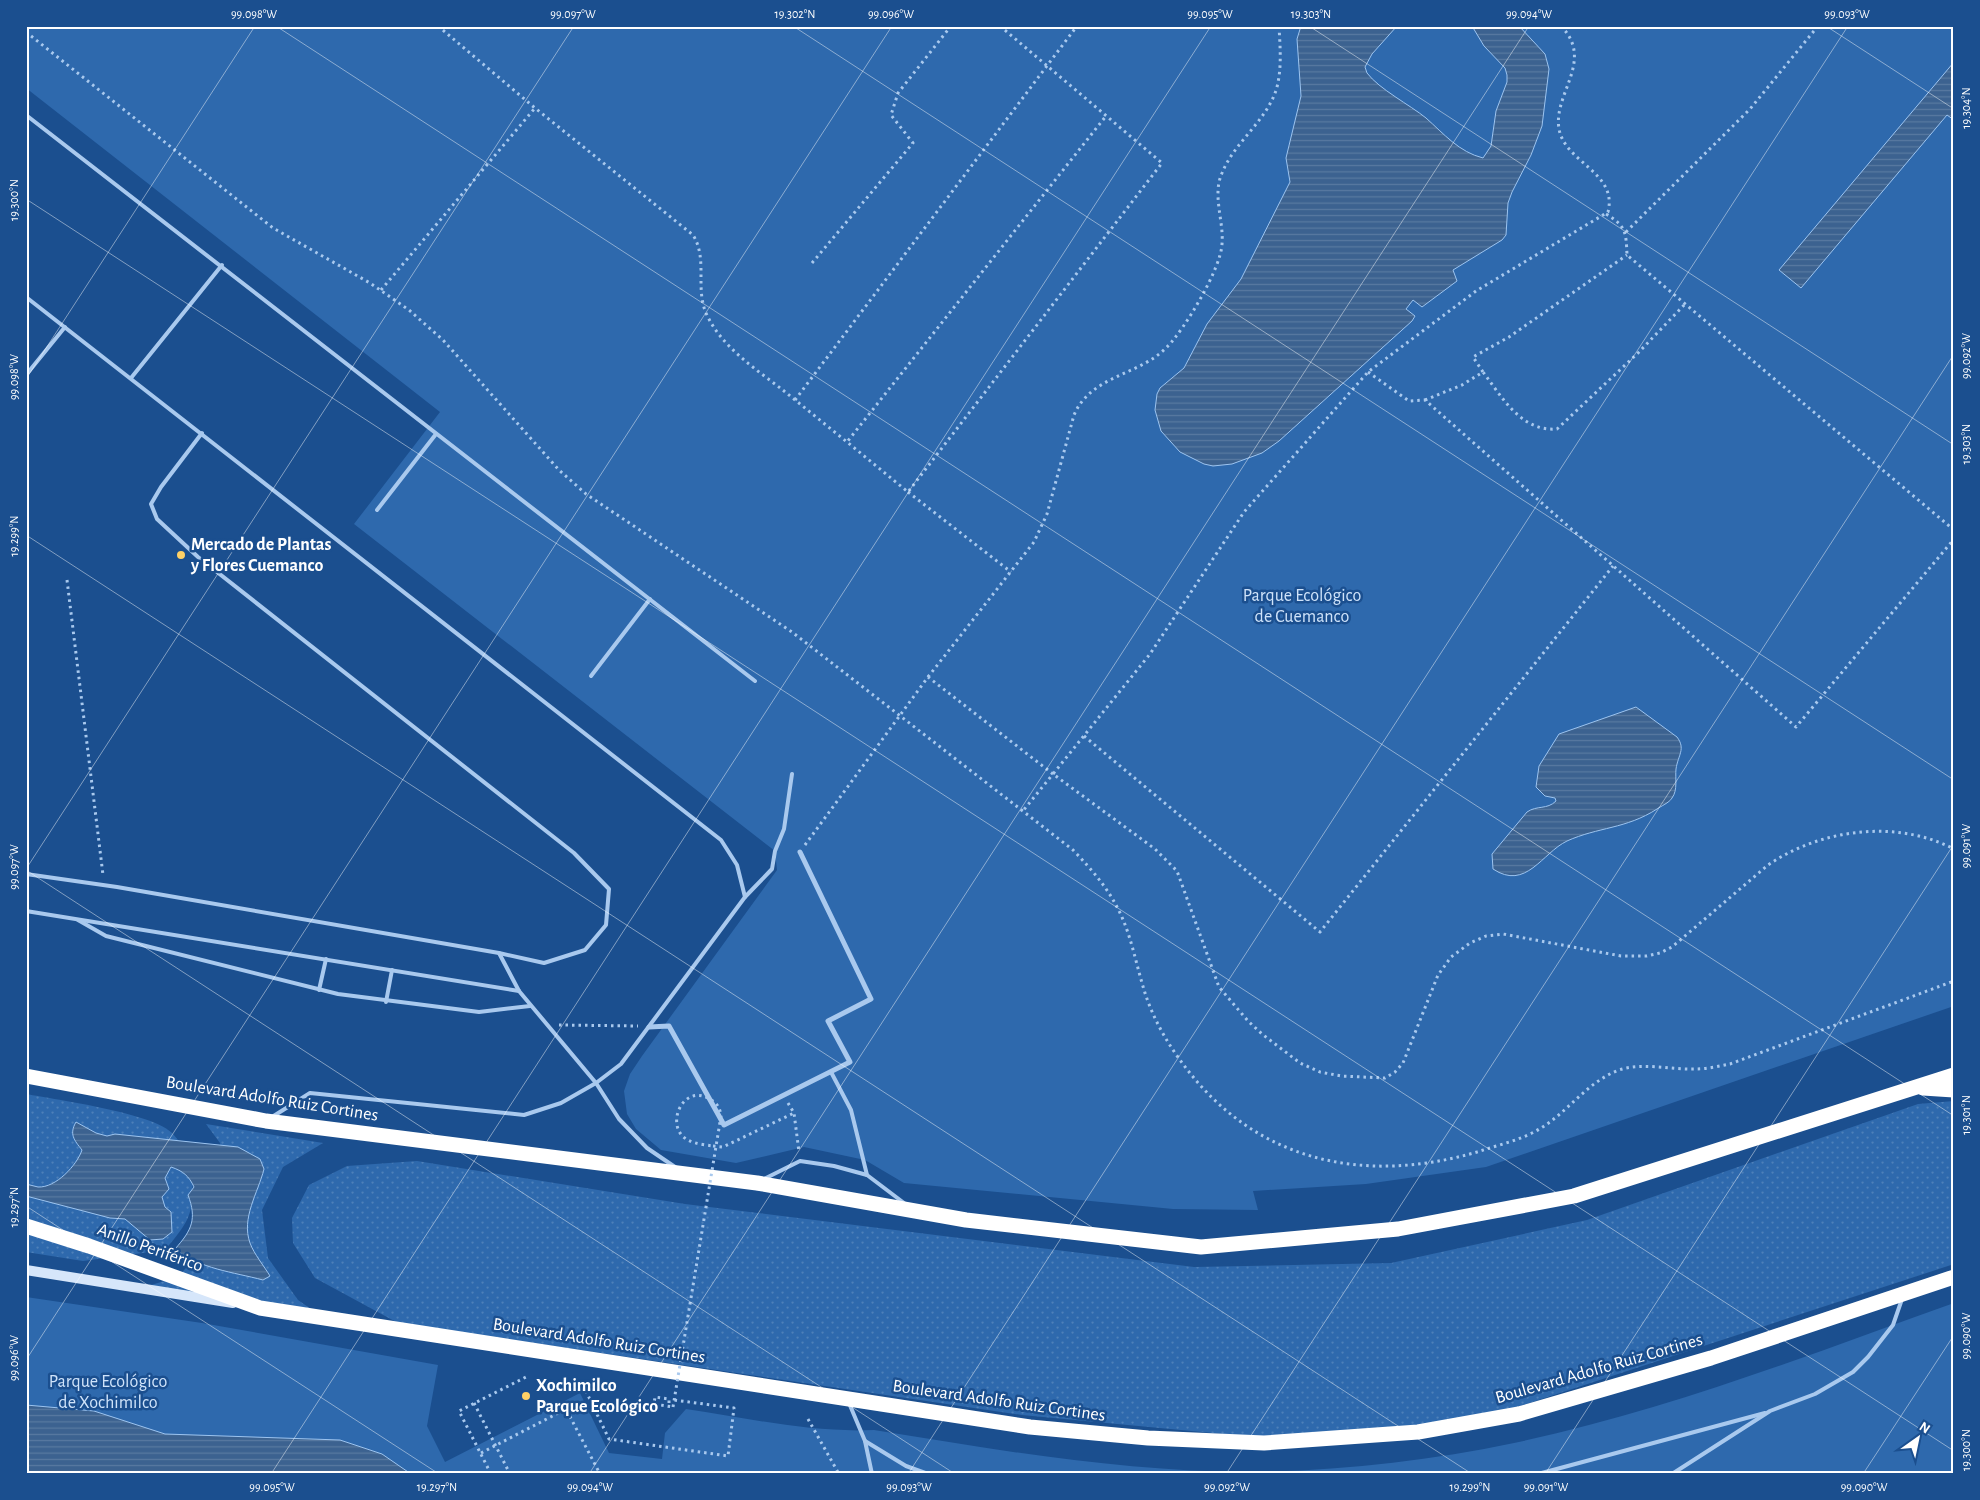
<svg xmlns="http://www.w3.org/2000/svg" width="1980" height="1500" font-family="'Alegreya Sans',sans-serif">
	<style>
		.grass { fill: url(#grass-dots) }
		.park { fill: #2e69ad }
		.water { fill: url(#water-rules); stroke: #9cc4f0 }
		.lines { fill: none; stroke-linecap: round; stroke-linejoin: round }
		.path { stroke: #a9c9ee; stroke-width: 3; stroke-dasharray: 2.5 4; stroke-linecap: butt }
		.lane { stroke: #a9c9ee; stroke-width: 4 }
		.street { stroke: #a9c9ee; stroke-width: 5 }
		.secondary { stroke: #d6e6fa; stroke-width: 10 }
		.highway { stroke: #fff; stroke-width: 15 }
		.path-bridge { stroke: #a9c9ee; stroke-width: 3; stroke-dasharray: 2.5 4; stroke-linecap: butt }
		.ticks { fill: none; stroke: #fff; stroke-width: 1; stroke-opacity: 0.45 }
		.poi-dot { fill: #ffd166; stroke: #1b4f8f; stroke-width: 2 }
		.labels { text-anchor: middle; dominant-baseline: central; stroke-width: 5; stroke-linejoin: round; paint-order: stroke }
		.poi-label { font-size: 18px; font-weight: bold; fill: #fff; stroke: #1b4f8f; text-anchor: start }
		.park-label { font-size: 18px; fill: #cfe3fa; stroke: #1b4f8f }
		.street-label { font-size: 18px; fill: #fff; stroke: #1b4f8f }
		.neatline { fill: none; stroke: #fff; stroke-width: 2 }
		.ticks-label { font-size: 12px; text-anchor: middle; fill: #fff }
	</style>
	<defs>
		<pattern id="grass-dots" width="8" height="8" patternUnits="userSpaceOnUse" patternTransform="scale(1.25)"><rect width="8" height="8" fill="#2e69ad"/><path d="M2 2h.1M6 6h.1" fill="none" stroke="#4d80b9" stroke-width="1.8" stroke-linecap="round"/></pattern>
		<pattern id="water-rules" width="6" height="5" patternUnits="userSpaceOnUse" patternTransform="scale(1.25)"><rect width="6" height="5" fill="#3c6290"/><path d="M0 2.5h6" fill="none" stroke="#597aa1"/></pattern>
	</defs>
	<rect width="100%" height="100%" fill="#1b4f8f"/>
	<g class="grass">
		<path d="M26,1094C57,1100 155,1113 173,1134C185,1147 190,1161 192,1179C195,1214 187,1224 165,1250L83,1261L26,1252Z"/>
		<path d="M1954,1101V1264L1505,1411L1407,1427L1255,1437L1022,1415L398,1323L315,1278L293,1243L292,1218L309,1185L347,1166L417,1161L685,1204L1194,1267L1391,1263L1587,1220L1918,1104Z"/>
		<path d="M206,1124L323,1143L283,1167L262,1210L268,1258L298,1300L321,1316L141,1288L178,1277L216,1234L227,1187L220,1143Z"/>
	</g>
	<g class="park">
		<path d="M26,26H1954V1006L1486,1167L1366,1184L1253,1191L1258,1210L1173,1209L904,1183L865,1160L804,1147L736,1163L661,1150L636,1129L627,1114L624,1091L630,1074L642,1056L777,870L775,851L354,524L440,412L26,88Z"/>
		<path d="M26,1297L202,1323L438,1365L427,1426L445,1462L580,1393L609,1453L662,1459L665,1433L686,1409C748,1418 811,1433 874,1430C998,1450 1123,1472 1250,1472C1338,1471 1428,1461 1514,1443C1665,1411 1809,1355 1954,1303V1474H26Z"/>
	</g>
	<g class="water">
		<path d="M1301,26H1397L1372,54L1365,67L1367,73C1379,89 1410,105 1426,118C1444,134 1459,152 1483,158L1491,146L1496,111L1507,82V75L1505,68L1484,46L1472,26H1519L1545,54L1549,69L1542,126L1531,155L1512,192L1508,203L1506,235L1502,240L1453,270L1457,281L1422,307L1413,300L1406,309L1415,316L1412,321L1279,441L1262,453L1232,464L1213,466L1204,464L1180,452L1161,431L1155,410L1157,394L1160,388L1184,368L1207,324L1241,279L1290,182L1286,158L1301,96L1297,39Z"/>
		<path d="M1954,62V120L1947,115L1801,288L1779,270Z"/>
		<path d="M1636,707L1677,737C1686,749 1678,755 1676,769C1675,778 1678,790 1672,798C1669,803 1661,806 1657,809C1626,829 1598,827 1567,841C1542,853 1526,891 1493,869L1492,854L1527,812C1537,805 1547,810 1556,801L1555,798L1545,796L1536,787L1539,766L1559,734Z"/>
		<path d="M76,1122L96,1133L107,1136L115,1134L238,1147L260,1159L264,1169C258,1193 241,1218 250,1243C254,1254 264,1266 270,1276L263,1280C233,1272 200,1269 175,1249C192,1230 197,1219 188,1195L194,1187C189,1176 183,1171 171,1167L165,1178L169,1189L162,1197L165,1207L171,1212L172,1232L163,1239L150,1240L125,1219L110,1218L26,1196V1184C30,1185 34,1186 38,1187C56,1188 77,1165 82,1150C74,1140 69,1134 76,1122Z"/>
		<path d="M26,1405L94,1411L165,1434L340,1440L382,1454L411,1474H26Z"/>
	</g>
	<g class="lines">
		<g class="path">
			<path d="M438,26L535,108L693,235C708,259 695,287 706,313C721,347 756,369 784,391C805,408 826,425 847,442"/>
			<path d="M1000,26L1162,163L908,492L847,442L1106,116"/>
			<path d="M1561,26C1595,61 1553,93 1559,129C1565,163 1618,172 1608,212L1476,291L1368,372L1244,512L1150,654L1053,774L1155,849L1177,871L1219,987L1248,1021L1262,1034L1300,1063L1320,1072L1341,1076L1385,1078L1395,1072L1403,1063L1438,975L1451,957L1470,943L1486,936L1503,934L1621,956H1647L1660,953L1672,947L1768,865C1821,829 1896,819 1954,849"/>
			<path d="M26,32L273,228L370,283L409,310L443,340L559,470L586,494L792,632L1073,850C1093,871 1109,889 1121,915C1132,939 1137,968 1145,993C1153,1018 1167,1043 1183,1064C1255,1162 1364,1185 1477,1152C1498,1145 1522,1140 1541,1128C1569,1111 1587,1082 1619,1070C1643,1062 1671,1070 1696,1069C1707,1069 1719,1066 1730,1064L1954,981"/>
			<path d="M1606,214C1626,226 1626,232 1627,255L1954,530"/>
			<path d="M1626,232L1750,109L1818,26"/>
			<path d="M812,263L913,143L891,115L898,93L951,26"/>
			<path d="M381,290L535,108"/>
			<path d="M1368,372L1409,401L1425,400L1796,727L1954,539"/>
			<path d="M1483,372L1473,357L1509,337L1627,255"/>
			<path d="M795,400L1077,26"/>
			<path d="M1425,400L1462,385L1483,372C1502,397 1521,432 1557,429L1639,352L1686,303"/>
			<path d="M908,492L1011,572"/>
			<path d="M67,580L103,875"/>
			<path d="M928,677L1034,542L1047,514L1074,415C1091,375 1139,376 1167,347C1184,330 1221,269 1222,244C1224,221 1212,195 1222,173C1235,141 1268,120 1277,87C1282,67 1280,46 1279,26"/>
			<path d="M1084,736L1320,932L1613,566"/>
			<path d="M805,845L928,677L1053,774L1022,812"/>
			<path d="M559,1025L638,1026"/>
			<path d="M788,1103L794,1113L799,1152"/>
			<path d="M713,1146L723,1147L794,1113"/>
			<path d="M583,1385L609,1439L728,1456L734,1408L674,1400"/>
			<path d="M474,1403L510,1474"/>
			<path d="M669,1403V1399L655,1397L654,1404L673,1407"/>
			<path d="M808,1419L839,1474"/>
			<path d="M481,1453L566,1409L600,1474"/>
			<path d="M491,1474L459,1411L528,1376"/>
		</g>
		<g class="lane">
			<path d="M26,115L755,681"/>
			<path d="M26,297L721,840L737,865L745,897"/>
			<path d="M26,375L65,327"/>
			<path d="M131,378L222,265"/>
			<path d="M377,510L436,434"/>
			<path d="M591,676L650,599"/>
			<path d="M26,874L117,887L499,953L544,963L585,950L606,925L609,889L574,853L198,557L157,519L151,504L161,487L202,433"/>
			<path d="M26,911L519,991"/>
			<path d="M78,920L106,936L338,994L479,1012L530,1006"/>
			<path d="M499,953L519,991L596,1083L619,1119L647,1148L675,1167"/>
			<path d="M319,990L326,959"/>
			<path d="M386,1002L392,970"/>
			<path d="M831,1072L851,1110L867,1175"/>
			<path d="M272,1117L310,1093L524,1115L561,1103L596,1083L621,1064L745,897L772,869L775,851L784,829L792,774"/>
			<path d="M764,1179L800,1161L834,1166L867,1175L904,1203"/>
			<path d="M849,1403L865,1441L872,1474"/>
			<path d="M865,1441L906,1466L928,1474"/>
			<path d="M1538,1474L1765,1413"/>
			<path d="M1672,1474L1770,1411L1815,1394L1853,1372L1868,1357L1893,1325L1902,1299"/>
		</g>
		<path class="street" d="M649,1027L669,1026L724,1125L850,1062L828,1021L871,999L800,852"/>
		<path class="secondary" d="M26,1270L233,1303"/>
		<g class="highway">
			<path d="M26,1076L266,1121L757,1183L966,1220L1201,1247L1398,1229L1574,1196L1954,1075"/>
			<path d="M1923,1088L1954,1090"/>
			<path d="M26,1226L89,1246L260,1308L1030,1427L1148,1438L1264,1443L1418,1432L1519,1414L1711,1358L1954,1277"/>
		</g>
		<path class="path-bridge" d="M673,1407L721,1116C720,1107 716,1102 708,1098C681,1084 663,1130 690,1141C696,1144 706,1145 713,1146"/>
	</g>
	<path class="ticks" d="M276,26L1954,1116M793,26L1954,780M1309,26L1954,445M1826,26L1954,109M26,199L1954,1451M26,379L255,26M26,535L1472,1474M26,869L574,26M26,870L955,1474M26,1206L439,1474M26,1360L892,26M271,1474L1211,26M589,1474L1529,26M908,1474L1848,26M1226,1474L1954,354M1545,1474L1954,844M1863,1474L1954,1335"/>
	<g class="poi-dot">
		<circle cx="181" cy="555" r="5"/>
		<circle cx="526" cy="1396" r="5"/>
	</g>
	<g class="labels">
		<g class="poi-label">
			<text x="191" y="545">Mercado de Plantas<tspan x="191" dy="21">y Flores Cuemanco</tspan></text>
			<text x="536" y="1386">Xochimilco<tspan x="536" dy="21">Parque Ecológico</tspan></text>
		</g>
		<g class="park-label">
			<text x="1302" y="596">Parque Ecológico<tspan x="1302" dy="21">de Cuemanco</tspan></text>
			<text x="108" y="1382">Parque Ecológico<tspan x="108" dy="21">de Xochimilco</tspan></text>
		</g>
		<g class="street-label">
			<text transform="translate(272 1099) rotate(9)">Boulevard Adolfo Ruiz Cortines</text>
			<text transform="translate(150 1248) rotate(20)">Anillo Periférico</text>
			<text transform="translate(599 1341) rotate(9)">Boulevard Adolfo Ruiz Cortines</text>
			<text transform="translate(1599 1369) rotate(-16)">Boulevard Adolfo Ruiz Cortines</text>
			<text transform="translate(999 1401) rotate(8)">Boulevard Adolfo Ruiz Cortines</text>
		</g>
	</g>
	<rect width="1980" height="1500" fill="none" stroke="#1b4f8f" stroke-width="55"/>
	<g transform="translate(1918 1438) rotate(33)" stroke="#1b4f8f" stroke-width="4" paint-order="stroke">
	<path d="M0-4L9 19L0 12L-9 19Z" fill="#ffffff"/>
	<text y="-8" font-size="14" font-weight="bold" text-anchor="middle" fill="#ffffff">N</text>
	</g>
	<rect x="28" y="28" width="1924" height="1444" class="neatline"/>
	<g class="ticks-label">
		<text x="254" y="18">99.098°W</text>
		<text x="573" y="18">99.097°W</text>
		<text x="795" y="18">19.302°N</text>
		<text x="891" y="18">99.096°W</text>
		<text x="1210" y="18">99.095°W</text>
		<text x="1311" y="18">19.303°N</text>
		<text x="1529" y="18">99.094°W</text>
		<text x="1847" y="18">99.093°W</text>
		<text transform="translate(1966 108) rotate(-90)" y="4">19.304°N</text>
		<text transform="translate(14 200) rotate(-90)" y="4">19.300°N</text>
		<text transform="translate(1966 356) rotate(-90)" y="4">99.092°W</text>
		<text transform="translate(14 377) rotate(-90)" y="4">99.098°W</text>
		<text transform="translate(1966 444) rotate(-90)" y="4">19.303°N</text>
		<text transform="translate(14 536) rotate(-90)" y="4">19.299°N</text>
		<text transform="translate(1966 846) rotate(-90)" y="4">99.091°W</text>
		<text transform="translate(14 867) rotate(-90)" y="4">99.097°W</text>
		<text transform="translate(1966 1115) rotate(-90)" y="4">19.301°N</text>
		<text transform="translate(14 1207) rotate(-90)" y="4">19.297°N</text>
		<text transform="translate(1966 1336) rotate(-90)" y="4">99.090°W</text>
		<text transform="translate(14 1358) rotate(-90)" y="4">99.096°W</text>
		<text transform="translate(1966 1450) rotate(-90)" y="4">19.300°N</text>
		<text x="272" y="1491">99.095°W</text>
		<text x="437" y="1491">19.297°N</text>
		<text x="590" y="1491">99.094°W</text>
		<text x="909" y="1491">99.093°W</text>
		<text x="1227" y="1491">99.092°W</text>
		<text x="1470" y="1491">19.299°N</text>
		<text x="1546" y="1491">99.091°W</text>
		<text x="1864" y="1491">99.090°W</text>
	</g>
</svg>
